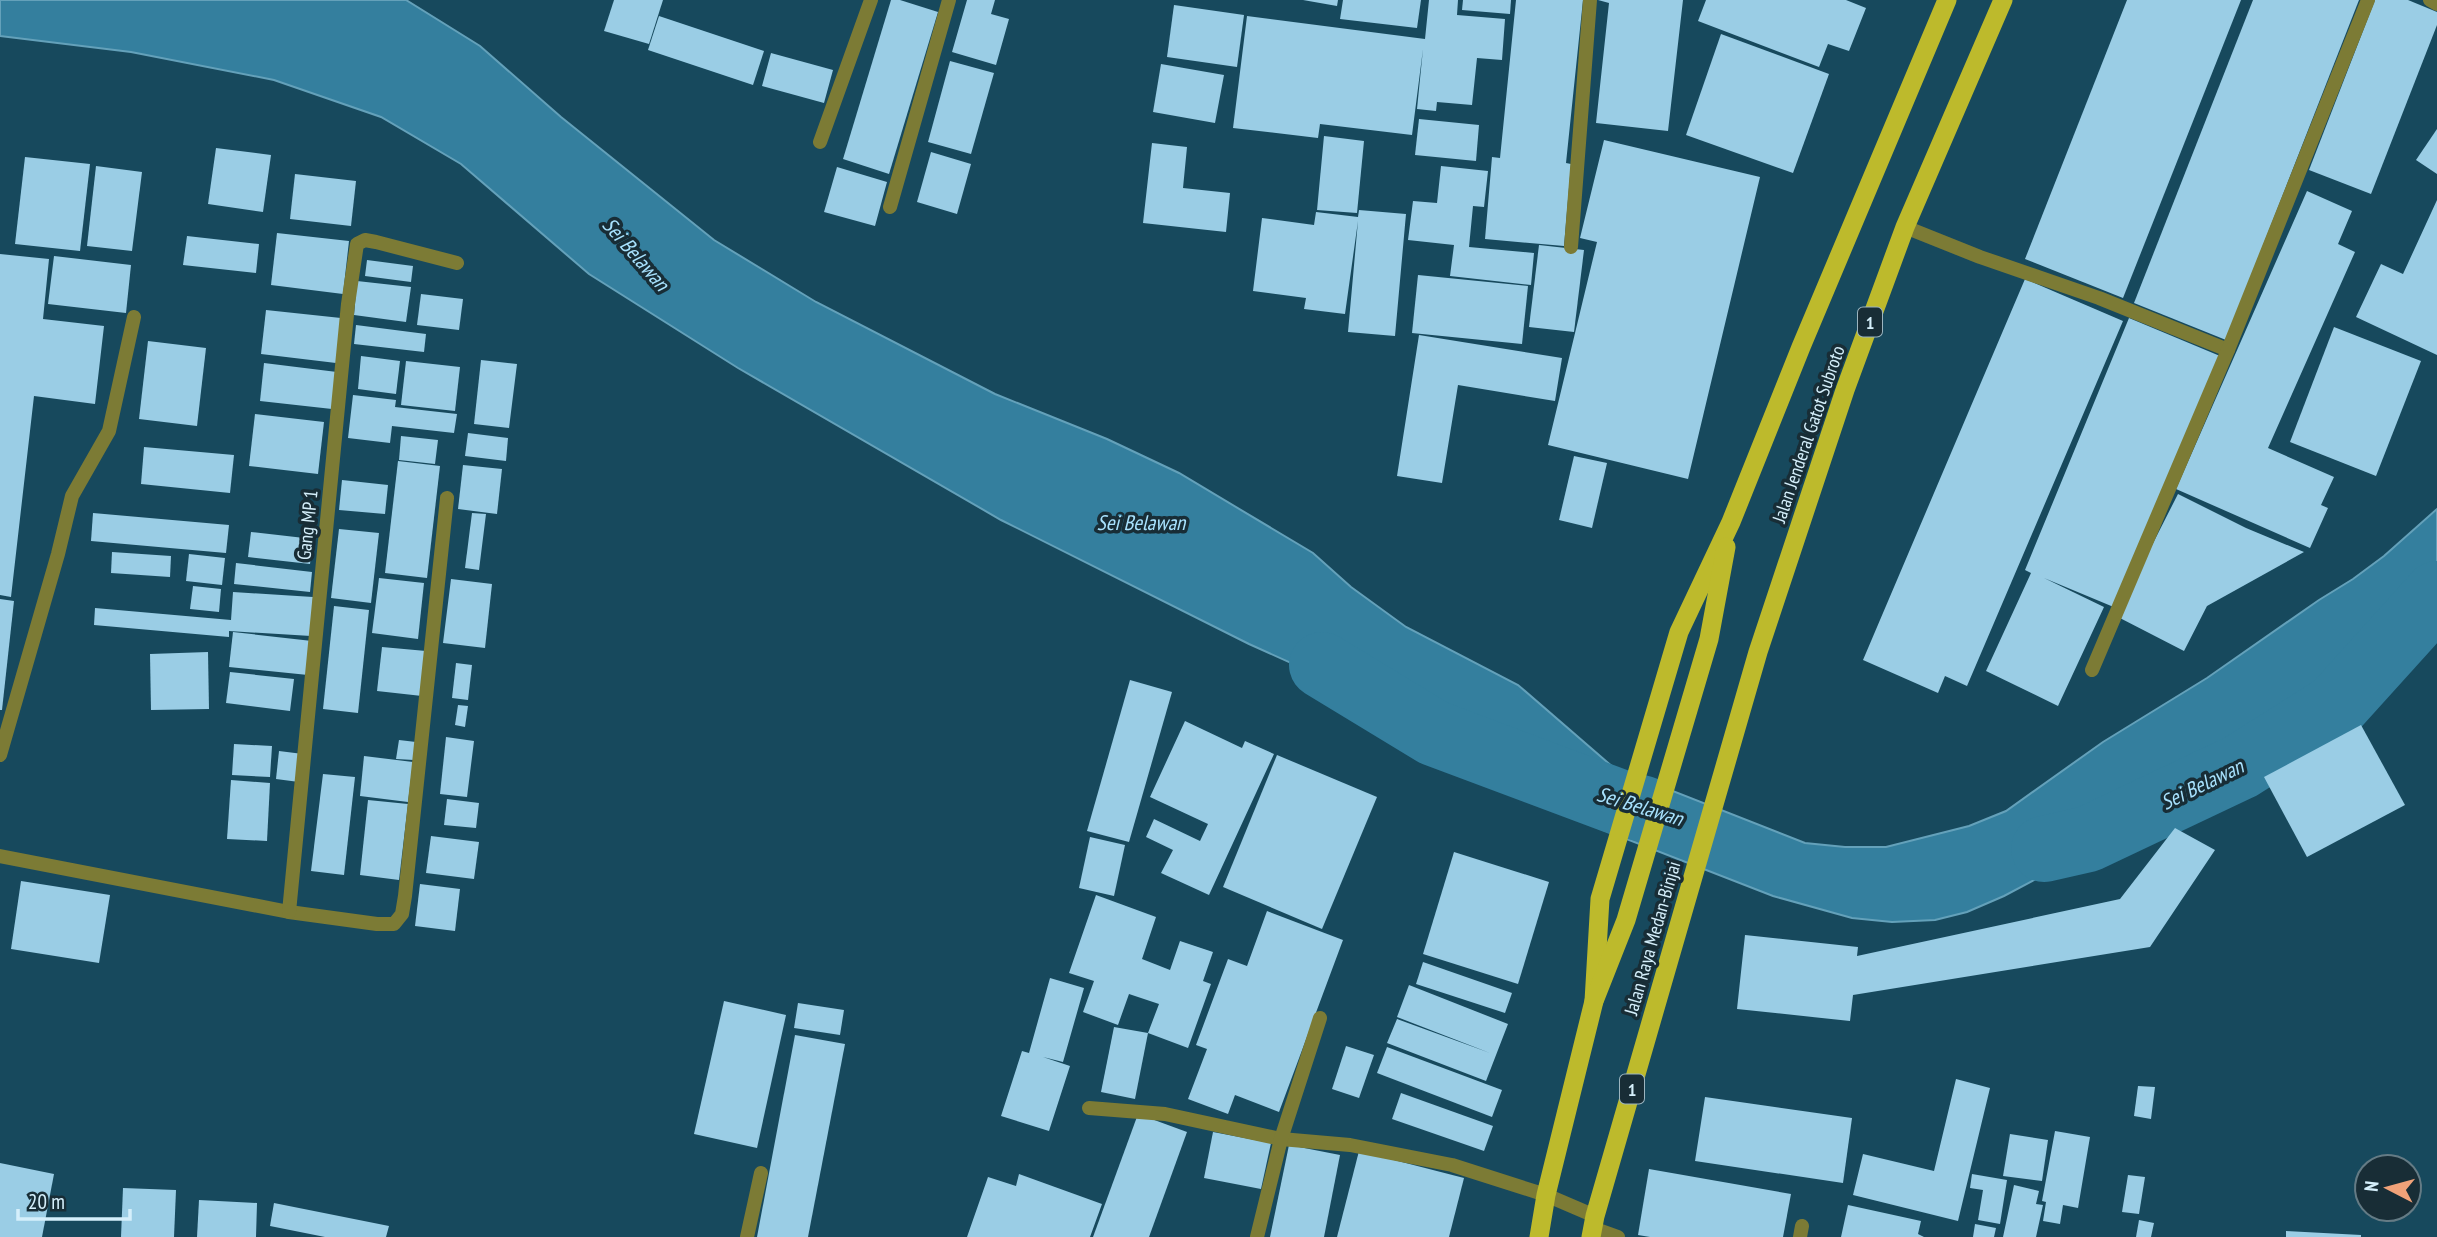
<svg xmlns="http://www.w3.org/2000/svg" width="2437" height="1237" font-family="'PT Sans Narrow',sans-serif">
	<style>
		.water { fill: #347f9e; stroke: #64a1ba; stroke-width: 2 }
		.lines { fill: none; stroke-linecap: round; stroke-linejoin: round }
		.river { stroke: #347f9e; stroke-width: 66 }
		.building { fill: #9acde5 }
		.service { stroke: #7c7b35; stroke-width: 14 }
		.minor { stroke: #7c7b35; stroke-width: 14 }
		.trunk { stroke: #bdba2c; stroke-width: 19 }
		.labels { text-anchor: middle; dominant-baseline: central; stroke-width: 7; stroke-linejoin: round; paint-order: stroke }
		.shield { fill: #182d36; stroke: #9cb5c0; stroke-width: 2 }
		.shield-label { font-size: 18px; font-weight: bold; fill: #d5effb }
		.street-label { font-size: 19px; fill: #d5effb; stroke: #182d36 }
		.water-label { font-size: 21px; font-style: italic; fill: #a8e2fe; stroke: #182d36 }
	</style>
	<rect width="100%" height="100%" fill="#17495d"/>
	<path class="water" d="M0,0H406L480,46L561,117L714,240L816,302L995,394L1107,439L1179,473L1313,553L1351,587L1406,627L1518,685L1614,768L1805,843L1845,847H1886L1969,826L2006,811L2103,742L2207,678L2319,600L2353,579L2384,556L2437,509V604L2403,645L2352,684L2204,768L2154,800L2107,837L2057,868L2004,896L1967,912L1935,920L1892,922L1852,918L1773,896L1598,828L1543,763L1413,718L1249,644L1001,520L738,368L589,274L461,164L381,117L274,80L131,52L0,36Z"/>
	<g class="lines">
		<g class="river">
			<path d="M1322,665L1434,733L1621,803L1644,809"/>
			<path d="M2044,849L2088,839L2240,767L2335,707L2437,594"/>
		</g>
	</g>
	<g class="building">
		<path d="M614,0H663L649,44L604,31Z"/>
		<path d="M891,0H900L938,12L889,174L843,159Z"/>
		<path d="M967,0H995L991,14L1009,19L996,65L952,52Z"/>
		<path d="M1303,0H1338L1337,6Z"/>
		<path d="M1343,0H1421L1417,28L1340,19Z"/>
		<path d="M1429,0H1458L1457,15L1505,19L1502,60L1477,58L1472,105L1437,102L1436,111L1417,109L1423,49L1412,135L1320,124L1318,138L1233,128L1247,16L1425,39Z"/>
		<path d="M1463,0H1511L1510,14L1462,10Z"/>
		<path d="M1516,0H1583L1566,163L1571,164L1564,246L1485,239L1492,157L1500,158Z"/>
		<path d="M1598,0H1683L1668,131L1596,123L1609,3Z"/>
		<path d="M1706,0H1846L1866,8L1849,51L1828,44L1819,67L1698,21Z"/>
		<path d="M2127,0H2241L2123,298L2025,259Z"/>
		<path d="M2253,0H2359L2226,340L2134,303Z"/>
		<path d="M2375,0H2408L2437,12V25L2371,194L2309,170Z"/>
		<path d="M1174,5L1244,15L1237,67L1167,57Z"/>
		<path d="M659,16L764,51L753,85L648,50Z"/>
		<path d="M1721,34L1829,74L1793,173L1686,135Z"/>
		<path d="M771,53L833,70L824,103L762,86Z"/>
		<path d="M950,61L994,73L971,154L928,142Z"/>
		<path d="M1161,64L1224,75L1215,123L1153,112Z"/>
		<path d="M1419,119L1479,125L1476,161L1415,155Z"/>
		<path d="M2437,129V174L2416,160Z"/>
		<path d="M1324,136L1364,141L1357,213L1317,210Z"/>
		<path d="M1604,140L1760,177L1688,479L1548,445L1597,242L1580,238Z"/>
		<path d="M1152,143L1187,147L1183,188L1230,193L1226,232L1143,223Z"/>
		<path d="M216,148L271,155L263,212L208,204Z"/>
		<path d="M931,152L971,164L957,214L917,202Z"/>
		<path d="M25,157L90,164L80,251L15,244Z"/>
		<path d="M96,166L142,172L132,251L87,246Z"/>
		<path d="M1441,166L1488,171L1484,207L1473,206L1469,247L1534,253L1531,285L1450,276L1454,245L1408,240L1413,201L1437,203Z"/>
		<path d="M837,167L887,182L875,226L824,212Z"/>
		<path d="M295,174L356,181L351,226L290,219Z"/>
		<path d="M2307,191L2352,211L2338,244L2355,252L2268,448L2334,477L2321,505L2328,508L2310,548L2176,489Z"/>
		<path d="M2437,200V355L2356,317L2381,264L2403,274Z"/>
		<path d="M1359,210L1406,214L1395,336L1348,332L1358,221L1345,314L1304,309L1306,298L1253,291L1262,218L1314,225L1316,212L1358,217Z"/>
		<path d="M277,233L349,241L343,294L271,285Z"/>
		<path d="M187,236L259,244L256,273L183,265Z"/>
		<path d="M1539,245L1584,250L1574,332L1529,327Z"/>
		<path d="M0,254L49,259L43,319L104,326L95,404L34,396L11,597L0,595Z"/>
		<path d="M54,256L131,265L126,313L48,304Z"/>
		<path d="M367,260L413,266L411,282L365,276Z"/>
		<path d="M1418,275L1528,286L1522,344L1412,333Z"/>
		<path d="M2025,279L2123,321L1967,686L1945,676L1938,693L1863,660Z"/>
		<path d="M357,281L411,287L406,322L354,315Z"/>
		<path d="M421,294L463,299L459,330L417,325Z"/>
		<path d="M266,310L341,318L336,363L261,354Z"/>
		<path d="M2129,318L2220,356L2116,608L2044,578L2104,607L2058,706L1986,671L2031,573L2025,570Z"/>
		<path d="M356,325L426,334L424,352L354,344Z"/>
		<path d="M2334,327L2421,361L2376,476L2290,442Z"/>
		<path d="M1419,335L1562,358L1555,401L1458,385L1442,483L1397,476Z"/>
		<path d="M148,341L206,348L197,426L139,419Z"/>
		<path d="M361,356L400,361L396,394L358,389Z"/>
		<path d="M481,360L517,364L509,428L474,424Z"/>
		<path d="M406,361L460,367L455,411L401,405Z"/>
		<path d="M264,363L337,372L332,409L260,401Z"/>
		<path d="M353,395L396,400L395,407L457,414L454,433L392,426L390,443L348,438Z"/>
		<path d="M255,414L324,422L318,474L249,466Z"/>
		<path d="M468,433L508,438L506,461L465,456Z"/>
		<path d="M401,436L438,440L435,464L399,460Z"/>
		<path d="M144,447L234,455L230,493L141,484Z"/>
		<path d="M1574,456L1607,463L1592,528L1559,520Z"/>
		<path d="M398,461L440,466L427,578L385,573Z"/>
		<path d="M463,465L502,469L497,514L458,509Z"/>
		<path d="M342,480L388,485L385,514L339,510Z"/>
		<path d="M2178,494L2246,528L2304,552L2207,606L2184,651L2116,616Z"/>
		<path d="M93,513L229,525L226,553L91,541Z"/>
		<path d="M472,513L486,514L479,570L465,568Z"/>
		<path d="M339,529L379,533L371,603L331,598Z"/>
		<path d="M251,532L313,539L310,564L248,557Z"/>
		<path d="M112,552L171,556L170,577L111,573Z"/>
		<path d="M189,554L225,558L222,585L186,581Z"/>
		<path d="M236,563L312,572L310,592L234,584Z"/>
		<path d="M379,578L424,583L418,639L372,633Z"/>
		<path d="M451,579L492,584L485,648L443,643Z"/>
		<path d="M193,586L221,589L219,612L190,609Z"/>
		<path d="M233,592L313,597L311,636L229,631V637L94,625L95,608L231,620Z"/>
		<path d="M0,599L14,601L2,710H0Z"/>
		<path d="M334,606L369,610L358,713L323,709Z"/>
		<path d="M233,632L312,641L308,675L229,667Z"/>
		<path d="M382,647L426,651L422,696L377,691Z"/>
		<path d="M208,652L209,709L151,710L150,654Z"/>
		<path d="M456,663L472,665L468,700L452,698Z"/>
		<path d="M230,672L294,679L290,711L226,703Z"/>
		<path d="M1130,680L1172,692L1129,842L1087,831Z"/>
		<path d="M458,705L468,706L465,727L455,725Z"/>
		<path d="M1185,721L1242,748L1245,741L1274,754L1209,895L1161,873L1173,850L1146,837L1154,819L1200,841L1208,824L1150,797Z"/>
		<path d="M2361,725L2405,805L2307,857L2264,777Z"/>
		<path d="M446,737L474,741L467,797L440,794Z"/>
		<path d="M399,740L416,742L414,760L396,759Z"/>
		<path d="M234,744L272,746L270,777L232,775Z"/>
		<path d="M279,751L303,754L299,782L276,779Z"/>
		<path d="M1277,755L1377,797L1322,929L1223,887Z"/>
		<path d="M364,756L413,762L408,802L360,796Z"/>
		<path d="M323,774L355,777L344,875L311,871Z"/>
		<path d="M231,780L270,783L267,841L227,839Z"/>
		<path d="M447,799L479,803L476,828L444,825Z"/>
		<path d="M368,800L408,804L399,880L360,875Z"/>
		<path d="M2175,828L2215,850L2150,947L1853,995L1850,1021L1737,1009L1745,935L1858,947L1857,956L2120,899Z"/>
		<path d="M431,836L479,842L474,879L426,873Z"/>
		<path d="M1090,837L1125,845L1114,896L1079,888Z"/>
		<path d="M1454,852L1549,882L1518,984L1423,954Z"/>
		<path d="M21,881L110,895L99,963L11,949Z"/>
		<path d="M420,884L460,889L455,931L415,926Z"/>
		<path d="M1096,895L1156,917L1142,959L1170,970L1180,941L1213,952L1203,981L1211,984L1188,1048L1148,1033L1159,1004L1129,994L1118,1025L1083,1012L1094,981L1069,973Z"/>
		<path d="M1267,911L1343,940L1279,1112L1235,1095L1228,1114L1188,1099L1207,1049L1196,1045L1228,959L1247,966Z"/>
		<path d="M1423,962L1512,993L1505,1013L1416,984Z"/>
		<path d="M1050,978L1084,988L1063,1062L1043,1057L1070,1066L1049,1131L1001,1116L1022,1051L1029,1053Z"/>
		<path d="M1409,985L1508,1024L1486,1081L1387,1043L1397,1019L1490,1053L1397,1017Z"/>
		<path d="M724,1001L786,1015L757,1148L694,1134Z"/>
		<path d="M798,1003L844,1010L840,1035L794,1028Z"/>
		<path d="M1114,1027L1148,1033L1135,1099L1101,1092Z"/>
		<path d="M795,1035L845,1044L808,1237H757Z"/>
		<path d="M1346,1046L1374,1055L1359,1098L1332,1089Z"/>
		<path d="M1387,1047L1502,1090L1492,1117L1377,1073Z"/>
		<path d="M1956,1079L1990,1088L1958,1221L1853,1195L1863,1154L1934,1171Z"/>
		<path d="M2138,1086L2155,1087L2151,1119L2134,1116Z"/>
		<path d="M1401,1093L1493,1126L1484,1151L1392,1119Z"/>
		<path d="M1705,1097L1852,1118L1843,1183L1695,1161Z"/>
		<path d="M1138,1114L1187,1132L1149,1237H1093Z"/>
		<path d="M2055,1131L2090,1137L2078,1208L2063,1205L2060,1224L2043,1221L2046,1202L2042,1201Z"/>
		<path d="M1213,1132L1271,1143L1261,1189L1204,1178Z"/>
		<path d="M2010,1134L2048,1140L2042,1181L2003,1176Z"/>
		<path d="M1289,1145L1340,1155L1324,1237H1270Z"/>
		<path d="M1359,1151L1464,1178L1449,1237H1337Z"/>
		<path d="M0,1163L54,1174L42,1237H0Z"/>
		<path d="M1649,1169L1791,1194L1783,1237H1650L1638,1235Z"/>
		<path d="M1019,1174L1102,1204L1090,1237H967L988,1177L1016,1186Z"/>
		<path d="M1972,1174L2007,1180L2000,1224L1978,1220L1983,1190L1970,1188Z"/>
		<path d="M2128,1175L2145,1177L2139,1214L2122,1212Z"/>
		<path d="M2014,1185L2039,1191L2036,1204L2043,1205L2036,1237H2003Z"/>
		<path d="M123,1188L176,1190L174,1237H121Z"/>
		<path d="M199,1200L257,1203L256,1237H197Z"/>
		<path d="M274,1203L389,1226L386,1237H325L270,1226Z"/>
		<path d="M1848,1205L1921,1221L1918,1234L1924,1237H1841Z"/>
		<path d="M2139,1220L2154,1223L2151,1237H2136Z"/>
		<path d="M1975,1224L1996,1228L1994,1237H1973Z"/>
		<path d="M2286,1231L2361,1235V1237H2286Z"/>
	</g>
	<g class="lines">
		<path class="service" d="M0,755L58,554L72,496L109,431L134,317"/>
		<g class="minor">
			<path d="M2430,0L2437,4"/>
			<path d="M820,142L871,0"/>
			<path d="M890,207L949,0"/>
			<path d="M1905,227L1980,257L2099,298L2228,350"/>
			<path d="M1571,247L1590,0"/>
			<path d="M2092,670L2228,350L2368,0"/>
			<path d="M0,856L289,912L377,924H394L402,914L405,896L447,498"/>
			<path d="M289,912L348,304L357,244L365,240L376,242L457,263"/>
			<path d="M1089,1108L1165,1114L1281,1139L1350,1145L1452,1165L1546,1195L1595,1216"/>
			<path d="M1593,1228L1618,1237"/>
			<path d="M747,1237L761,1173"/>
			<path d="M1257,1237L1281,1139L1320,1018"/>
			<path d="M1800,1237L1802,1226"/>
		</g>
		<g class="trunk">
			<path d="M1594,1001L1600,899L1679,632L1731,522L1801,347L1947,0"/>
			<path d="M1539,1237L1546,1195L1594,1001L1626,920L1709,639L1726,547"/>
			<path d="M1591,1237L1595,1216L1758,652L1845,390L1905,227L2003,0"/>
		</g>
	</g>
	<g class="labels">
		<g class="shield">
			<rect x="1858" y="307.5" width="24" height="29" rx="5"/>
			<rect x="1620" y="1074.5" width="24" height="29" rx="5"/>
		</g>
		<g class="shield-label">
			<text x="1870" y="322">1</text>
			<text x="1632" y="1089">1</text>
		</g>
		<g class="street-label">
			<text transform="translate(1808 434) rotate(-71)">Jalan Jenderal Gatot Subroto</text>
			<text transform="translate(307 525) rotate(-84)">Gang MP 1</text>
			<text transform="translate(1652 938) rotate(-74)">Jalan Raya Medan-Binjai</text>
		</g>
		<g class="water-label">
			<text transform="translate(636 254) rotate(49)">Sei Belawan</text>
			<text x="1141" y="522">Sei Belawan</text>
			<text transform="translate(2202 784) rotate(-26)">Sei Belawan</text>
			<text transform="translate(1640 806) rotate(17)">Sei Belawan</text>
		</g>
	</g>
	<g transform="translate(2388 1188) rotate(276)"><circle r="33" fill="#182d36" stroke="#647b85" stroke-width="2"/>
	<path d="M0-5L12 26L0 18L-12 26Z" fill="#f0a279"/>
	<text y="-10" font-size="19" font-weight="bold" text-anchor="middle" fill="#d5effb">N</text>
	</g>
	<path d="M18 1209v10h112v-10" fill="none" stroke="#d5effb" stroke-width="3.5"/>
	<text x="28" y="1209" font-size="21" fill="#d5effb" stroke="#182d36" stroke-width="5" paint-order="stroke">20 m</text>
</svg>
